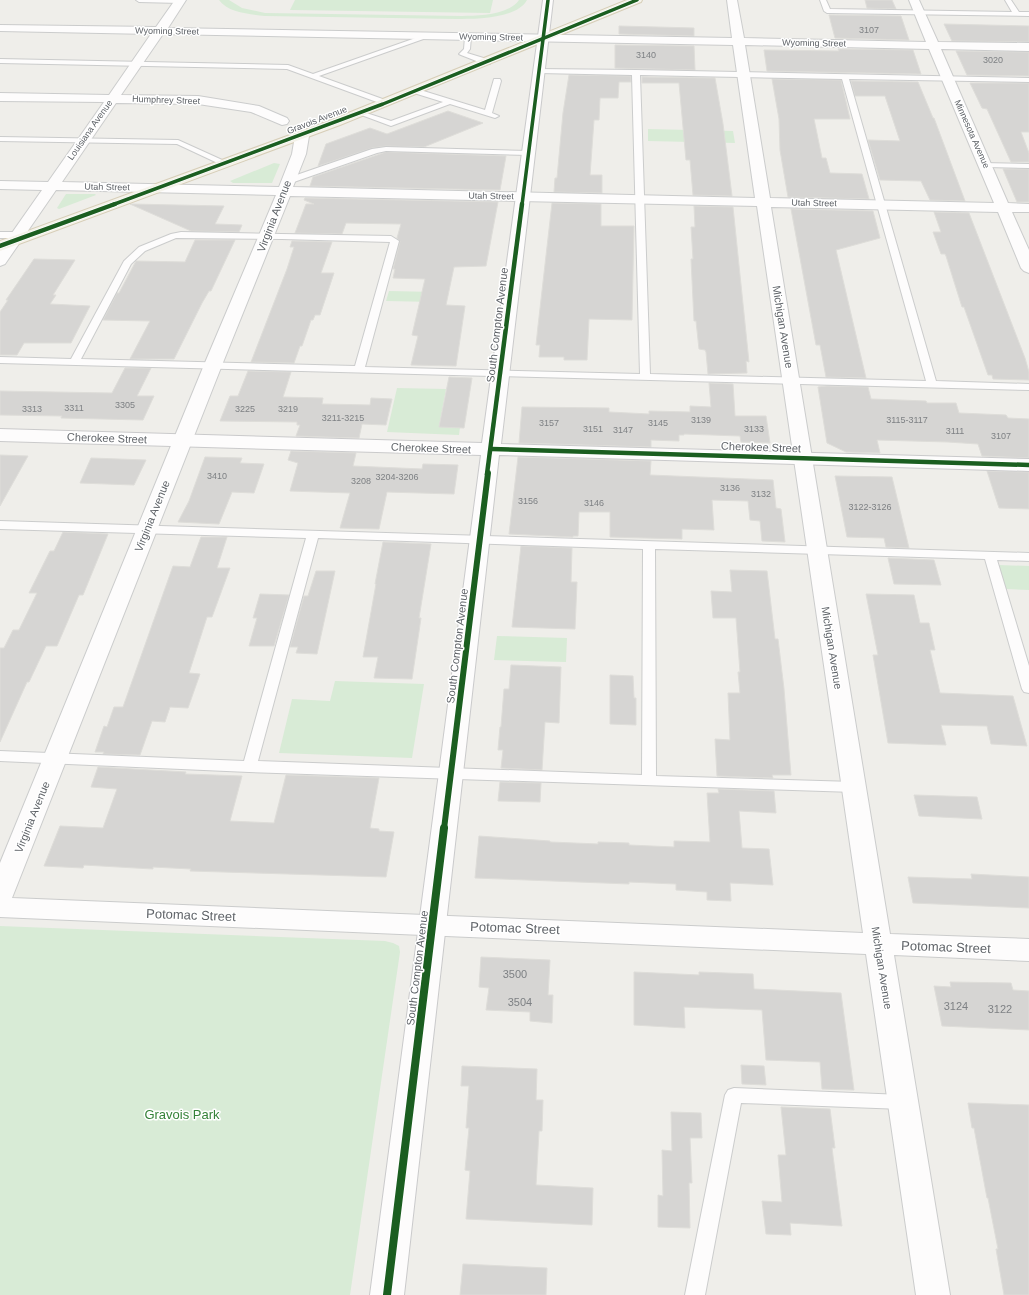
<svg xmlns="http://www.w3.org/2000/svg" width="1029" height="1295" font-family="Helvetica,sans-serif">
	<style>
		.green { fill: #d8ebd6 }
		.building { fill: #d6d5d3; stroke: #deddd9 }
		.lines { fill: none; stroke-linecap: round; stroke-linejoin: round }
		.lane-casing { stroke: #cbcccc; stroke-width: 2 }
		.street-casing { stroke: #cbcccc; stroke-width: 2 }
		.secondary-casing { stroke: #cacacb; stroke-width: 2 }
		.primary-casing { stroke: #d7ceb8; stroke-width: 2 }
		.lane { fill: #fdfcfc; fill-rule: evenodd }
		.street { fill: #fdfcfc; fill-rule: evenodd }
		.secondary { fill: #fdfcfc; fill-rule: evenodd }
		.primary { fill: #f4f2e9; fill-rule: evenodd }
		.cycleway-far3-casing { stroke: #fff; stroke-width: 5 }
		.cycleway-far2-casing { stroke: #fff; stroke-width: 6 }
		.cycleway-far1-casing { stroke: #fff; stroke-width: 8 }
		.cycleway-casing { stroke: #fff; stroke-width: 10 }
		.cycleway-far3 { stroke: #1b5e20; stroke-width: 3.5 }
		.cycleway-far2 { stroke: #1b5e20; stroke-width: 4.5 }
		.cycleway-far1 { stroke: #1b5e20; stroke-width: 6 }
		.cycleway { stroke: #1b5e20; stroke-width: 8 }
		.labels { text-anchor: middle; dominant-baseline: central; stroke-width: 3; stroke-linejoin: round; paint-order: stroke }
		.number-label { font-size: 9px; fill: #7e8184 }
		.far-street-label { font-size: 9px; fill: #5f6368; stroke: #fff }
		.street-label { font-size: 11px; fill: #5f6368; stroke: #fff }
		.near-number-label { font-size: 11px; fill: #7e8184 }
		.near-street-label { font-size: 13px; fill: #5f6368; stroke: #fff }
		.near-park-label { font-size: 13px; fill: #348238; stroke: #fff }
	</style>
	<rect width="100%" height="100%" fill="#efeeea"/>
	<g class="green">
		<path d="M219,0H229L242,8L265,13L462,16C478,16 509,15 519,0H527C517,19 475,19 456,19L265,16C250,14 228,13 219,0Z"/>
		<path d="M295,0H493L490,13L290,10Z"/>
		<path d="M648,129L733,131L735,143L648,141Z"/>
		<path d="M274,163L280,164L272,183H233L230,181Z"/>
		<path d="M66,194H95L96,195L59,209L57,208Z"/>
		<path d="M389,291L436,292L434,302L386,301Z"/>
		<path d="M397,388L446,389L439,426L460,427L459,435L387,432Z"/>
		<path d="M999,565L1029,566V590L1006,589Z"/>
		<path d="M497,636L567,638L566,662L494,660Z"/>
		<path d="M335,681L424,684L412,758L279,753L292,699L330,701Z"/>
		<path d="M0,926L385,941L393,943L399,946L400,952L350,1295H0Z"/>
	</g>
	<g class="building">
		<path d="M865,0H892L896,9L867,8Z"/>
		<path d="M829,15L901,16L909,40L835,38Z"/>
		<path d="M944,24L1029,26V42L952,41Z"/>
		<path d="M619,26L694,28V36L619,34Z"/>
		<path d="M615,45L694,46L695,70L615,68Z"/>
		<path d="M838,49L913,50L921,74L767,71L764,50L839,51Z"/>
		<path d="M956,51L1029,52V76L967,75Z"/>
		<path d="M569,75L631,76V82H619L618,98H600L599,120H594L590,175H602V193L554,192L555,178H557L563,113Z"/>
		<path d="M642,77L715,78L723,124L732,196L693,195L690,160H686L679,83H642Z"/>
		<path d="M772,79L841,80L850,119H814L822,158H826L830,173L862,174L869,199L788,197L780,150L779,119Z"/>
		<path d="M851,81L918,82L933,118H934L965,201L930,200L921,181L880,180L868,140L900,141L885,96H855Z"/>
		<path d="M970,83H1029V132H1021L1029,153V162H1011L987,109L982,108Z"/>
		<path d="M448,111L483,123L424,147L386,146L372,148L318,166L326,144L370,128L387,134Z"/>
		<path d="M386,152L506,156L500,190L310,186L313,177Z"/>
		<path d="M1003,169H1029V202H1017Z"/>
		<path d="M305,198L498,202L486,266L454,267L446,305L465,306L456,366L411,365L418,336L412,335L425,279L393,278L395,269H393L400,241L397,238L401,224L346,223L342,234L295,233L306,204H314L304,200Z"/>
		<path d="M552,203L601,204V226H634L632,320L589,319L587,360H564V357H539L540,345H536L538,326Z"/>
		<path d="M130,204L224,206L215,224L242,225L239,232L191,231Z"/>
		<path d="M694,206L733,207L749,362L746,361L747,373L708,374L706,352L705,350L699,349L696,321H694L691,259H693L691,227H695Z"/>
		<path d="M791,209L873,211L880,238L836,250L866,378L826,377L820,345H816Z"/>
		<path d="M934,212L969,213L1025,358L1029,372V380L993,379L992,375H988L964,307H962L946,256L945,254H941L933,232H941Z"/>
		<path d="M195,240H235L211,291H209L202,303L174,359H130L150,321L103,320L117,293H119L136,261L185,262Z"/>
		<path d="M292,241L332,242L321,273H334L320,315H315L313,320H311L302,346H300L294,363L251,362L287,269L294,247H290Z"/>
		<path d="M34,259L75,260L53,295H56L50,304L90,306L71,343H24L17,355H0V312L8,300H6Z"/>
		<path d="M125,368H151L137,396H154L143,420L61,418L62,416L0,415V391L112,393Z"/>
		<path d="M248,371L291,372L283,397L323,398L322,404L370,405L371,398L392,399L386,425L362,424L359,438L296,436L300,425H297V422L220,421L230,396H238Z"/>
		<path d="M449,377L472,378L464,428L439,427Z"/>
		<path d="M709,383L733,384L735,416H766L770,443L741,442L740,436L684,434V435H679V441L651,440V447L519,443L522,407L609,408V412L649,414V411L690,412V406L711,407Z"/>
		<path d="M827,386L868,387L871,399L926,401L927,403H956L959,413L1006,415L1008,418L1029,419V458L982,456L978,444L948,442L877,440L880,453L846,452L827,443L818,387Z"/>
		<path d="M291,451L356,453L353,466L422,469L423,464L458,465L454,494L387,492L379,529L340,528L350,493L290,491L298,463L288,460Z"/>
		<path d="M0,455L28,456L0,506Z"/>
		<path d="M205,457L242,458L240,463L264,464L254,493L232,492L219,524L178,522L189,501Z"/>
		<path d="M518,457L651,461L650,475L773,480L776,508L781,509L785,542L762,541L760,521L750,520L748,501L712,500L714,530L682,529V539L610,537V512H579L578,536H573V537L509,534Z"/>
		<path d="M91,458L146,460L134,485L80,483Z"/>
		<path d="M987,471L1029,472V509L999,508Z"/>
		<path d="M835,476L892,477L909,548L886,547L884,538L847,537Z"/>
		<path d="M63,532L108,534L83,595H79L57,646H46L29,682H27L0,742V648H4L13,630H19L37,593H29L50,551H54Z"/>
		<path d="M201,537H227L217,568H230L212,617H207L189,673L200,674L188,708L170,707L165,722L152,721L140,755L103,754L104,752H95L104,726L107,727L114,707H123L173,566L190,567Z"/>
		<path d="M383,542L431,544L419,618H421L412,679L374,678L378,657H363L376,584H375Z"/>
		<path d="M521,546L572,548L571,582H577L575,629L512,627Z"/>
		<path d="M888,558L934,560L941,585L894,584Z"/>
		<path d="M730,570L767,571L775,639H778L784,689L791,775H772L773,778L717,776L715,739L730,740L728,693H740L738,672H740L736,618H713L711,591L732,592Z"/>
		<path d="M316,571H335L317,654L296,653L298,647H290L304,596H308Z"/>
		<path d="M260,594L289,595L274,646H249L257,618H253Z"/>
		<path d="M866,594L914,595L920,623H929L935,650H930L940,693L1013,696L1027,746L991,744L987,726L941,725L946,745L888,743L873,655H878Z"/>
		<path d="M511,665L561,667L559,723L545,722L542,770L501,768L503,750H498L500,727H501L504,689H509Z"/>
		<path d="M610,675L633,676L634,698H636V725L610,724Z"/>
		<path d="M98,767L186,772L185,774L242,776L230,821L274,823L286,775L379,778L370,828L379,829V831L394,832L386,877L190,871L191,869L153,867V869L84,865L83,868L44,866L60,826L103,828L117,789L91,787Z"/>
		<path d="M500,782L541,783L540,802L498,801Z"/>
		<path d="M718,789L774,791L776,813L739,811L742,848L769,849L773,885L730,883L731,901L707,900V892L676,890V884L629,882V884L475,878L479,836L550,841V842L598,844V842L629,843V845L674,847V841L710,842L707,793H719Z"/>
		<path d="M914,795L977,797L982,819L919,816Z"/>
		<path d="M971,874L1029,877V908L913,903L908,877L972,879Z"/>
		<path d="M481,957L550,960L548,995H553L552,1023L530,1021V1012L486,1010L489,988L479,987Z"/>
		<path d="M634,972L699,975V972L753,974L754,989L841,993L854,1090L822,1089L820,1062L766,1060L762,1010L684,1007L685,1028L634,1025Z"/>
		<path d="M950,982L1011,983L1013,990L1029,991V1030L942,1026L934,986L951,987Z"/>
		<path d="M741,1065L764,1066L766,1085L742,1084Z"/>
		<path d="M462,1066L537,1069L536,1100H543L542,1131H539L536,1185L593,1188L592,1225L466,1219L470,1171L465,1170L469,1128H466L469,1086H461Z"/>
		<path d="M968,1103L1029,1105V1295H1004L996,1249H998L988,1198H987L974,1128H972Z"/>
		<path d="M781,1107L830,1109L835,1148H832L842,1226L790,1223L791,1235L766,1234L762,1201L782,1202L778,1155H786Z"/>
		<path d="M671,1112L701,1113L702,1138H690L692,1183H689L690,1228L658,1227V1195L663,1196L662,1150L672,1151Z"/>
		<path d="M463,1264L547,1268L546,1295H460Z"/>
	</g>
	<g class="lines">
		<g class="lane-casing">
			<g id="lane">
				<path d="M136,0H183V1L180,3L139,2Z"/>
				<path d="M820,0H826L830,9L1012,12L1005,0H1011L1019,12H1029V16L827,13L824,11Z"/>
				<path d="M427,34L430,36L429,37L319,76L388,101V105H385L287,69L0,63V59L288,65L313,74Z"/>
				<path d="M468,35L471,37L470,49L467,53L490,60V64H484L461,55L459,54L464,49L465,37Z"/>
				<path d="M536,69L636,70L1029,78V82L849,79L936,381L1029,384V390L0,363V357L71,359L124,261L139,247L171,234L181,232L391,236L399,241L365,367L640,374L632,75L539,73H536ZM640,75L842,79L926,381L650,374ZM176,238L282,239L390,242L355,366L81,359L131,264L145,251Z"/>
				<path d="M494,79H500L501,81L492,113L499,116L495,118L450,104L391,126L356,113L360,111L391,121L443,102L414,93L413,91L417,89L485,110Z"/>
				<path d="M0,137L178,140L231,164L227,166H224L177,144L0,141Z"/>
				<path d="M386,147L528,151L532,153L528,155L386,151L377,153L291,183H288L284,181L285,179L372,149Z"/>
				<path d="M983,163L1029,164V168L986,167L982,165Z"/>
				<path d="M0,232H17L21,235L17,238H0Z"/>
				<path d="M0,521L1029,553V561L997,560L1029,666V693L1024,692L1022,689L985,559L655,549L656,776L854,782L859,783L861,787L859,791L854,792L249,772L0,761V751L244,761L306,538L0,529ZM318,538L643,549L642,775L258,761Z"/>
				<path d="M734,1088L903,1095L909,1097L912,1102L909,1107L903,1109L741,1103L705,1295H685L725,1095L728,1090Z"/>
			</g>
		</g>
		<g class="street-casing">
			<path id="street" d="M175,0H186L168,28L732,38L727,0H737L744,38L926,42L909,0H919L938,42L1029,43V51L941,49L1008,203L1029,204V212H1012L1029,250V273L1024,271L1021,268L998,212L771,207L890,934L1029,939V961L894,955L950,1295H916L866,954L0,917V863L204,365L276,195L56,190L5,264L0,266V250L42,190L0,189V181L48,182L104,102L0,101V93L109,95L151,34L0,31V25L156,27ZM163,34L733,45L755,198L293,187L306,154L309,136L307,133H297L295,136L292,154L279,187L62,182L116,103L198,104L251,112L282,125L287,124L289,121L287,118L259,106L198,96L121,95ZM745,45L929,49L994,203L770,198ZM290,196L757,206L863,933L12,898L222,365Z"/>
		</g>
		<g class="secondary-casing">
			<path id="secondary" d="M543,0H553L501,444L1029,459V471L499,455L404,1295H370L481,455L0,441V429L482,443Z"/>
		</g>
		<g class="primary-casing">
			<path id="primary" d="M627,0H642L641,2L340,125L0,251V241L331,120Z"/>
		</g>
		<use href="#lane" class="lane"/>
		<use href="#street" class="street"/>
		<use href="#secondary" class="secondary"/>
		<use href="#primary" class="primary"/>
		<g class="cycleway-far3-casing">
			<g id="cycleway-far3">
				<path d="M112,205L383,104L637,0"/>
				<path d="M522,205L548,0"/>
			</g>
		</g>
		<g class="cycleway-far2-casing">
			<g id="cycleway-far2">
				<path d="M0,246L115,204"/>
				<path d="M492,449L1029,465"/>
				<path d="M487,474L522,204"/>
			</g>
		</g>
		<g class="cycleway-far1-casing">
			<path id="cycleway-far1" d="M444,829L488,473"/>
		</g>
		<g class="cycleway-casing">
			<path id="cycleway" d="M387,1295L444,828"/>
		</g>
		<use href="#cycleway-far3" class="cycleway-far3"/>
		<use href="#cycleway-far2" class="cycleway-far2"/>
		<use href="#cycleway-far1" class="cycleway-far1"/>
		<use href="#cycleway" class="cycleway"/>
	</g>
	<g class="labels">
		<g class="number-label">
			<text x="869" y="30">3107</text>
			<text x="646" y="55">3140</text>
			<text x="993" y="60">3020</text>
			<text x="125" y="405">3305</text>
			<text x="74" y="408">3311</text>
			<text x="32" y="409">3313</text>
			<text x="245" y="409">3225</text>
			<text x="288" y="409">3219</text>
			<text x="343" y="418">3211-3215</text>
			<text x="701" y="420">3139</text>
			<text x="907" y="420">3115-3117</text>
			<text x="549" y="423">3157</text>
			<text x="658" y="423">3145</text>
			<text x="593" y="429">3151</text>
			<text x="754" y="429">3133</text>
			<text x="623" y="430">3147</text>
			<text x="955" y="431">3111</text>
			<text x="1001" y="436">3107</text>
			<text x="217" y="476">3410</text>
			<text x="397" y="477">3204-3206</text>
			<text x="361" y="481">3208</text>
			<text x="730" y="488">3136</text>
			<text x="761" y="494">3132</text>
			<text x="528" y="501">3156</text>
			<text x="594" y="503">3146</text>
			<text x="870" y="507">3122-3126</text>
		</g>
		<g class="far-street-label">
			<text transform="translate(167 31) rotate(1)">Wyoming Street</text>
			<text transform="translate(491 37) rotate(1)">Wyoming Street</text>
			<text transform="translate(814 43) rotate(1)">Wyoming Street</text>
			<text transform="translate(166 100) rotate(2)">Humphrey Street</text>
			<text transform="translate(317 120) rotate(-21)">Gravois Avenue</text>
			<text transform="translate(90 130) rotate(-55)">Louisiana Avenue</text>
			<text transform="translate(972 134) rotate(66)">Minnesota Avenue</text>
			<text transform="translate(107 187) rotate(1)">Utah Street</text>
			<text transform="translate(491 196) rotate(1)">Utah Street</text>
			<text transform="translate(814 203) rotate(1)">Utah Street</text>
		</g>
		<g class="street-label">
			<text transform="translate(274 216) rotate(-69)">Virginia Avenue</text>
			<text transform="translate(497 325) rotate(-83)">South Compton Avenue</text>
			<text transform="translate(783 327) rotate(81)">Michigan Avenue</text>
			<text transform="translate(107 438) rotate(2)">Cherokee Street</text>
			<text transform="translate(761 447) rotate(2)">Cherokee Street</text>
			<text transform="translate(431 448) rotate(2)">Cherokee Street</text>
			<text transform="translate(152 516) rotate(-68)">Virginia Avenue</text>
			<text transform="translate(457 646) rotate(-83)">South Compton Avenue</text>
			<text transform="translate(832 648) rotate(81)">Michigan Avenue</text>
			<text transform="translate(32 817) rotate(-68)">Virginia Avenue</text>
			<text transform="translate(417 968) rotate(-83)">South Compton Avenue</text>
			<text transform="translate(882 968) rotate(81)">Michigan Avenue</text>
		</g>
		<g class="near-number-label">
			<text x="515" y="974">3500</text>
			<text x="520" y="1002">3504</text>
			<text x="956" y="1006">3124</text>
			<text x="1000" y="1009">3122</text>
		</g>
		<g class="near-street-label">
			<text transform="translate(191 915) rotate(2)">Potomac Street</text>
			<text transform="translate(515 928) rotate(2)">Potomac Street</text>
			<text transform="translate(946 947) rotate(2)">Potomac Street</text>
		</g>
		<g class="near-park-label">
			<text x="182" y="1114">Gravois Park</text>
		</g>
	</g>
</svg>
